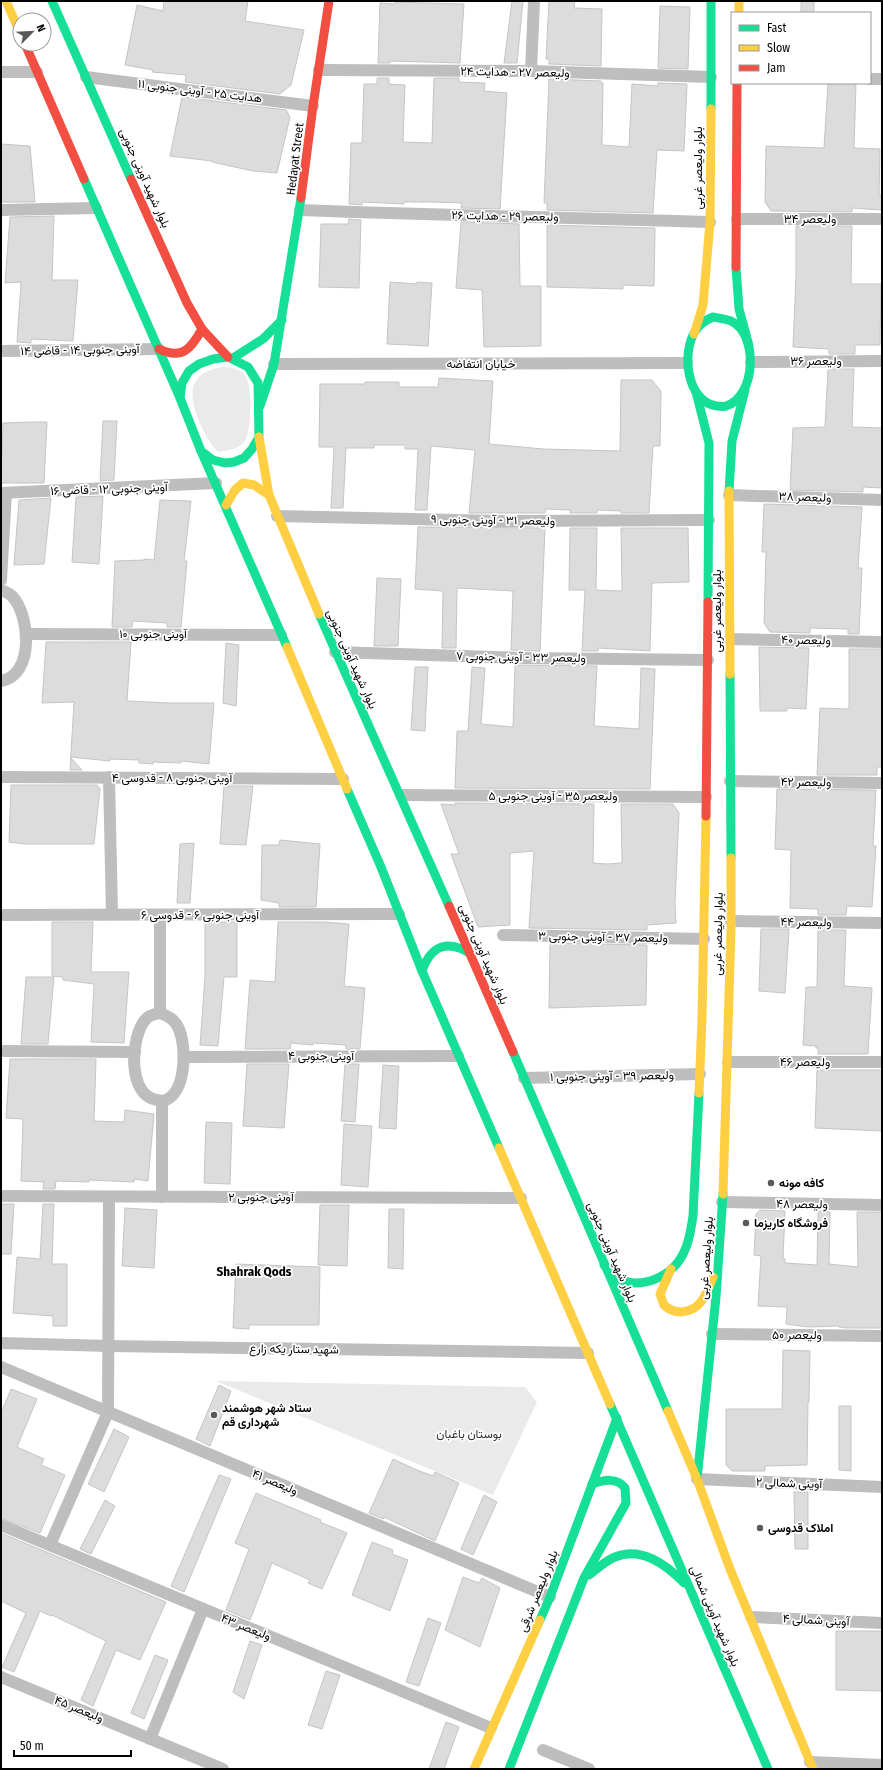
<svg xmlns="http://www.w3.org/2000/svg" width="883" height="1770" font-family="'Fira Sans Condensed',Vazirmatn,sans-serif">
	<style>
		.green { fill: #eaeaea }
		.building { fill: #dcdcdc; stroke: #c5c5c5 }
		.lines { fill: none; stroke-linecap: round; stroke-linejoin: round }
		.street { stroke: #bebebe; stroke-width: 12 }
		.fast { stroke: #16e098; stroke-width: 9 }
		.slow { stroke: #ffcf43; stroke-width: 9 }
		.jam { stroke: #f24e42; stroke-width: 9 }
		.poi-dot { fill: #595959; stroke: #fff; stroke-width: 1.5 }
		.labels { text-anchor: middle; dominant-baseline: central; stroke-width: 3.5; stroke-linejoin: round; paint-order: stroke }
		.street-label { font-size: 12px; fill: #000; stroke: #fff }
		.poi-label { font-size: 12px; font-weight: bold; fill: #000; stroke: #fff; text-anchor: start }
		.park-label { font-size: 12px; fill: #2f2f2f; stroke: #fff }
		.neighbourhood-label { font-size: 13px; font-weight: bold; fill: #000; stroke: #fff }
	</style>
	<rect width="100%" height="100%" fill="#fff"/>
	<g class="green">
		<path d="M222,367C231,367 239,368 245,375C253,386 251,427 246,439C241,449 227,451 218,452C209,443 205,434 200,423C188,395 187,373 222,367Z"/>
		<path d="M216,1381L525,1387L537,1402L493,1495Z"/>
	</g>
	<g class="building">
		<path d="M164,1H248L245,21L304,30L291,85L280,94L185,82L186,75L152,72L153,70L125,65L137,5L163,11Z"/>
		<path d="M512,1H523L517,63H504Z"/>
		<path d="M549,1H575L574,8L602,9L601,66L549,64V59H546Z"/>
		<rect x="801" y="1" width="13" height="12"/>
		<path d="M395,2L464,4L460,63L390,61V63H378L380,3L395,4Z"/>
		<path d="M660,6L690,7L688,69L658,68Z"/>
		<path d="M377,78H389V84L405,85L403,142L432,143L434,78H459V82L485,83L484,91L507,93L500,209L461,208L462,203L433,202H404V204L362,202V205L349,204L351,143H362L364,84H377Z"/>
		<path d="M549,79L601,81V83H603L602,145L629,147L632,84L658,86V83L687,84L684,151L657,150L653,213L547,210V203H544Z"/>
		<path d="M828,83H856L854,148L880,149L879,195H882V210L852,208V212L771,211L765,202L766,146L824,148Z"/>
		<path d="M182,97L286,110L290,117L277,173L253,171L212,162V161L170,156Z"/>
		<path d="M1,144L30,146L35,202H1Z"/>
		<path d="M54,216L52,280H78L73,341L31,339V343L17,342L21,282L5,283L10,217Z"/>
		<path d="M349,219L361,220L359,288L319,287L321,224H348Z"/>
		<path d="M461,222L519,224L520,286H541V346L484,347L482,290L456,288Z"/>
		<path d="M547,225L655,228L654,286L623,285V289L547,287Z"/>
		<path d="M796,226H852L851,284H881L880,345H855V354H829V349L793,347L796,277Z"/>
		<path d="M390,282L417,284V282L432,283L428,346L387,344Z"/>
		<path d="M828,369H854L852,427L882,428V488L863,487V492L790,490L793,428L825,427Z"/>
		<path d="M439,378L493,381L489,444L544,449L620,451L621,380H652L661,391L660,446H653L649,513H621V511L597,510V513H570V510L546,509L545,513H469L475,450L431,446L427,510H415L418,449H405V445H374V448H346L343,508H331L334,447H319L320,384H365V382H399V387H438Z"/>
		<path d="M103,421H117L114,480L100,481Z"/>
		<path d="M33,422H47L44,483H1L3,423Z"/>
		<path d="M103,496L99,564L72,562L76,497Z"/>
		<path d="M51,498L44,564L14,565L19,500Z"/>
		<path d="M160,500L191,501L184,561H187L181,627H167V623L133,621L132,627H112L115,561L144,560V559L154,560Z"/>
		<path d="M764,504L862,507L858,568H862L859,634H848V629L810,628V633L770,632L764,623L766,552H762Z"/>
		<path d="M418,527L545,528L540,651L511,650L513,591L457,588L456,648H442L443,591L415,589Z"/>
		<path d="M570,528H597L596,590L622,591L621,528H688L689,582L652,583L650,651L598,648V651H582L585,590H569Z"/>
		<path d="M377,578L401,579L398,646H374Z"/>
		<path d="M46,642H131L127,701L170,703H214L209,764L181,761V763L153,762V764L139,763V760L110,759V761L70,757L82,770H70L74,702L42,703Z"/>
		<path d="M226,643L239,645L236,706L223,703Z"/>
		<path d="M759,647L809,648L806,709L787,708V711H760Z"/>
		<path d="M849,649H882V767H877V775H817L820,708L848,709L849,707Z"/>
		<path d="M515,665L597,666L594,726L639,729L641,668L655,669L650,789L455,788L457,731H468L472,667L485,668L481,724L513,727Z"/>
		<path d="M415,667H428L425,731L411,730Z"/>
		<path d="M11,785H97L100,789L94,844H25L9,842Z"/>
		<path d="M224,786H253L246,845L220,844Z"/>
		<path d="M777,789L876,790L873,846H876L872,907L847,906L846,915H818V909L790,908L791,850L775,849Z"/>
		<path d="M455,803L594,804L593,863L607,864L622,863L621,804H673L679,813L675,904L676,923L647,925V930L529,928L534,851L510,853V925L478,927L451,854H459L441,804L455,805Z"/>
		<path d="M280,840L320,844L316,907H279V903L261,900L262,845H279Z"/>
		<path d="M194,843L190,903H177L180,844Z"/>
		<path d="M52,922H93L91,972H129L124,1043L91,1042L94,984L63,980V977L52,976Z"/>
		<path d="M205,922H237V977H224L218,1046L200,1045L205,977Z"/>
		<path d="M278,922H324L349,924L344,986L365,988L360,1049H346V1045L313,1043V1045L291,1043L290,1049H245L250,980L275,982Z"/>
		<path d="M761,929H789L785,993L759,991Z"/>
		<path d="M818,930H846L844,986L872,988L868,1054H818V1048H816V1046L803,1045L806,987H817Z"/>
		<path d="M550,943L647,945L646,1005L549,1008Z"/>
		<path d="M26,977H54L48,1044H21Z"/>
		<path d="M10,1059H96L94,1121L124,1122L125,1110L154,1114L148,1181L134,1179V1182L89,1180V1182L56,1181L55,1189H43L44,1182L21,1181L23,1119L6,1118Z"/>
		<path d="M247,1064H289L284,1128L243,1126Z"/>
		<path d="M345,1064H359L355,1122L341,1121Z"/>
		<path d="M383,1065L399,1066L396,1129L379,1128Z"/>
		<path d="M817,1070H882V1131L815,1128Z"/>
		<path d="M206,1122L232,1123L230,1184L204,1183Z"/>
		<path d="M344,1124L372,1126L368,1187L341,1185Z"/>
		<path d="M1,1204H14L11,1254H1Z"/>
		<path d="M43,1204H54L52,1264H67V1326H53V1316L13,1313L17,1257L40,1259Z"/>
		<path d="M320,1205H349L347,1266L318,1265Z"/>
		<path d="M125,1208L157,1210L154,1268L122,1266Z"/>
		<path d="M389,1209H404L403,1269L388,1268Z"/>
		<path d="M760,1210L785,1211L783,1259H785V1263L817,1265L818,1211L830,1212L829,1264L858,1267L857,1212H882V1328H846L839,1327V1326L808,1327L786,1324L787,1307L758,1306L761,1256L754,1255L756,1214Z"/>
		<path d="M236,1264L320,1267L319,1325H249V1329L233,1328Z"/>
		<path d="M783,1350L810,1351L809,1402H808L807,1465L765,1466V1471H732L726,1465V1409H782Z"/>
		<path d="M219,1385L231,1391L210,1446L196,1439Z"/>
		<path d="M11,1389L37,1399L17,1447L44,1459L41,1465L65,1475L40,1533L1,1518V1413Z"/>
		<path d="M839,1406H851V1471L839,1470Z"/>
		<path d="M114,1429L129,1437L104,1492L88,1484Z"/>
		<path d="M393,1459L417,1470L433,1476L435,1472L459,1483L435,1541L384,1517L383,1519L369,1513Z"/>
		<path d="M219,1475L231,1479L184,1592L171,1586Z"/>
		<path d="M794,1492H808V1549H795Z"/>
		<path d="M256,1493L321,1520L320,1522L347,1533L322,1589L308,1583L310,1580L272,1563L250,1620L226,1610L249,1549L235,1543Z"/>
		<path d="M484,1495L497,1502L473,1555L461,1549Z"/>
		<path d="M105,1500L115,1506L91,1554L80,1549Z"/>
		<path d="M1,1533L166,1602L140,1660L116,1650L93,1706L81,1700L106,1641L52,1615L51,1616L40,1611L14,1672L2,1667L26,1613L1,1601Z"/>
		<path d="M372,1542L393,1550L392,1554L408,1560L390,1611L352,1595Z"/>
		<path d="M463,1577L479,1583L482,1578L500,1588L480,1647L445,1630Z"/>
		<path d="M428,1618L441,1623L419,1686L406,1682Z"/>
		<path d="M836,1631H882V1691L836,1690Z"/>
		<path d="M250,1641L262,1645L244,1699L233,1692Z"/>
		<path d="M155,1655L168,1660L144,1719L131,1713Z"/>
		<path d="M326,1671L340,1675L322,1729L308,1725Z"/>
		<path d="M446,1722L459,1727L444,1769H429Z"/>
	</g>
	<g class="lines">
		<g class="street">
			<path d="M319,70L531,71L711,77"/>
			<path d="M531,71L534,1"/>
			<path d="M1,72H37"/>
			<path d="M86,77L313,106"/>
			<path d="M870,79H882"/>
			<path d="M1,210L96,208"/>
			<path d="M300,210L354,212L710,222"/>
			<path d="M737,219H882"/>
			<path d="M1,351L159,349"/>
			<path d="M751,362L882,361"/>
			<path d="M274,364L687,363"/>
			<path d="M1,493L216,483"/>
			<path d="M729,495L882,500"/>
			<path d="M277,516L500,521L709,520"/>
			<path d="M1,580L6,493"/>
			<path d="M1,590C5,592 9,593 12,596C30,615 35,675 1,681"/>
			<path d="M26,634L281,635"/>
			<path d="M730,639L882,642"/>
			<path d="M335,652L525,658L708,660"/>
			<path d="M1,777L343,779"/>
			<path d="M109,777L112,914"/>
			<path d="M730,781L882,783"/>
			<path d="M401,795L706,797"/>
			<path d="M1,915L399,914"/>
			<path d="M731,921L882,923"/>
			<path d="M503,935L704,939"/>
			<path d="M160,1013C168,1016 174,1019 178,1027C187,1045 187,1095 163,1101C162,1101 157,1100 157,1100C127,1096 130,1036 146,1019C149,1015 155,1014 160,1013Z"/>
			<path d="M160,1013V915"/>
			<path d="M1,1051L135,1052"/>
			<path d="M184,1057L458,1056"/>
			<path d="M728,1062H882"/>
			<path d="M524,1078L700,1074"/>
			<path d="M1,1196L521,1198"/>
			<path d="M162,1197V1101"/>
			<path d="M722,1202L882,1205"/>
			<path d="M712,1334L882,1336"/>
			<path d="M1,1343L109,1346L588,1353"/>
			<path d="M1,1367L550,1597"/>
			<path d="M697,1479L882,1487"/>
			<path d="M1,1525L491,1728"/>
			<path d="M50,1545L108,1412L109,1198"/>
			<path d="M751,1617L882,1623"/>
			<path d="M1,1677L223,1769"/>
			<path d="M150,1739L203,1609"/>
			<path d="M543,1750L589,1769"/>
			<path d="M810,1762L882,1765"/>
		</g>
		<g class="fast">
			<path d="M52,1L131,179"/>
			<path d="M711,109V1"/>
			<path d="M84,179L180,398"/>
			<path d="M736,267L739,309L749,346"/>
			<path d="M713,317C719,318 726,319 731,321C759,334 756,397 726,406C724,407 720,406 717,406C686,402 681,351 696,330C700,323 706,320 713,317Z"/>
			<path d="M228,357L248,367L258,383L259,437L252,449L244,458L234,462L225,463L213,460L201,451L180,398L182,383L189,371L199,364L213,359Z"/>
			<path d="M233,358L263,339L282,320"/>
			<path d="M696,392L709,443L708,602"/>
			<path d="M260,406L274,364L301,198"/>
			<path d="M201,451L287,647"/>
			<path d="M729,491L732,441L745,390"/>
			<path d="M319,614L449,906"/>
			<path d="M730,674L731,858"/>
			<path d="M347,789L381,867L422,971L499,1148"/>
			<path d="M422,971C431,945 448,939 471,954"/>
			<path d="M513,1052L668,1411"/>
			<path d="M604,1265C608,1269 612,1275 617,1278C642,1291 673,1276 684,1252C690,1240 691,1228 693,1216L699,1093"/>
			<path d="M610,1404L768,1769"/>
			<path d="M697,1479L716,1297L723,1194"/>
			<path d="M589,1575C597,1569 605,1561 615,1557C641,1546 667,1565 684,1583"/>
			<path d="M540,1620L550,1597L617,1418"/>
			<path d="M509,1769L584,1578L626,1503L625,1488C617,1477 604,1480 592,1484"/>
		</g>
		<g class="slow">
			<path d="M6,1L20,33"/>
			<path d="M739,1V13"/>
			<path d="M694,334L703,305L710,222L711,109"/>
			<path d="M259,437L269,495L319,614"/>
			<path d="M729,491L730,674"/>
			<path d="M226,505L235,490L243,483L254,485L269,495"/>
			<path d="M287,647L347,789"/>
			<path d="M699,1093L702,1018L706,816"/>
			<path d="M499,1148L610,1404"/>
			<path d="M723,1194L731,929V858"/>
			<path d="M671,1269L660,1294L664,1305C669,1310 675,1312 681,1312C702,1311 706,1293 713,1277"/>
			<path d="M668,1411L697,1479L730,1569L813,1769"/>
			<path d="M474,1769L540,1620"/>
		</g>
		<g class="jam">
			<path d="M25,44L84,179"/>
			<path d="M131,179L187,303L202,329L228,357"/>
			<path d="M301,198L313,106L329,1"/>
			<path d="M736,267L737,83"/>
			<path d="M159,349C182,360 191,349 202,329"/>
			<path d="M706,816L708,602"/>
			<path d="M449,906L513,1052"/>
		</g>
	</g>
	<g class="poi-dot">
		<circle cx="771" cy="1183" r="4"/>
		<circle cx="746" cy="1223" r="4"/>
		<circle cx="214" cy="1415" r="4"/>
		<circle cx="760" cy="1528" r="4"/>
	</g>
	<g class="labels">
		<g class="street-label">
			<text transform="translate(515 72) rotate(1)">ولیعصر ۲۷ - هدایت ۲۴</text>
			<text transform="translate(200 91) rotate(7)">هدایت ۲۵ - آوینی جنوبی ۱۱</text>
			<text transform="translate(295 159) rotate(-83)">Hedayat Street</text>
			<text transform="translate(698 168) rotate(-90)">بلوار ولیعصر غربی</text>
			<text transform="translate(145 178) rotate(66)">بلوار شهید آوینی جنوبی</text>
			<text transform="translate(505 216) rotate(1)">ولیعصر ۲۹ - هدایت ۲۶</text>
			<text x="810" y="219">ولیعصر ۳۴</text>
			<text transform="translate(80 350) rotate(-1)">آوینی جنوبی ۱۴ - قاضی ۱۴</text>
			<text x="816" y="361">ولیعصر ۳۶</text>
			<text x="481" y="364">خیابان انتفاضه</text>
			<text transform="translate(109 489) rotate(-2)">آوینی جنوبی ۱۲ - قاضی ۱۶</text>
			<text transform="translate(805 497) rotate(2)">ولیعصر ۳۸</text>
			<text transform="translate(493 520) rotate(1)">ولیعصر ۳۱ - آوینی جنوبی ۹</text>
			<text transform="translate(717 611) rotate(-90)">بلوار ولیعصر غربی</text>
			<text x="153" y="634">آوینی جنوبی ۱۰</text>
			<text transform="translate(806 640) rotate(1)">ولیعصر ۴۰</text>
			<text transform="translate(521 657) rotate(1)">ولیعصر ۳۳ - آوینی جنوبی ۷</text>
			<text transform="translate(352 659) rotate(66)">بلوار شهید آوینی جنوبی</text>
			<text x="172" y="778">آوینی جنوبی ۸ - قدوسی ۴</text>
			<text transform="translate(806 782) rotate(1)">ولیعصر ۴۲</text>
			<text x="553" y="796">ولیعصر ۳۵ - آوینی جنوبی ۵</text>
			<text x="200" y="915">آوینی جنوبی ۶ - قدوسی ۶</text>
			<text transform="translate(806 922) rotate(1)">ولیعصر ۴۴</text>
			<text transform="translate(718 934) rotate(-89)">بلوار ولیعصر غربی</text>
			<text transform="translate(603 937) rotate(1)">ولیعصر ۳۷ - آوینی جنوبی ۳</text>
			<text transform="translate(484 954) rotate(67)">بلوار شهید آوینی جنوبی</text>
			<text x="321" y="1056">آوینی جنوبی ۴</text>
			<text x="805" y="1062">ولیعصر ۴۶</text>
			<text transform="translate(612 1076) rotate(-1)">ولیعصر ۳۹ - آوینی جنوبی ۱</text>
			<text x="261" y="1197">آوینی جنوبی ۲</text>
			<text transform="translate(802 1204) rotate(1)">ولیعصر ۴۸</text>
			<text transform="translate(612 1252) rotate(67)">بلوار شهید آوینی جنوبی</text>
			<text transform="translate(706 1258) rotate(-86)">بلوار ولیعصر غربی</text>
			<text x="797" y="1335">ولیعصر ۵۰</text>
			<text transform="translate(294 1349) rotate(1)">شهید ستار یکه زارع</text>
			<text transform="translate(275 1482) rotate(23)">ولیعصر ۴۱</text>
			<text transform="translate(789 1483) rotate(2)">آوینی شمالی ۲</text>
			<text transform="translate(538 1591) rotate(-68)">بلوار ولیعصر شرقی</text>
			<text transform="translate(715 1616) rotate(67)">بلوار شهید آوینی شمالی</text>
			<text transform="translate(816 1620) rotate(3)">آوینی شمالی ۴</text>
			<text transform="translate(246 1627) rotate(22)">ولیعصر ۴۳</text>
			<text transform="translate(79 1709) rotate(22)">ولیعصر ۴۵</text>
		</g>
		<g class="poi-label">
			<text x="779" y="1183">کافه مونه</text>
			<text x="754" y="1223">فروشگاه کاریزما</text>
			<text x="222" y="1408">ستاد شهر هوشمند<tspan x="222" dy="14">شهرداری قم</tspan></text>
			<text x="768" y="1528">املاک قدوسی</text>
		</g>
		<g class="park-label">
			<text x="469" y="1434">بوستان باغبان</text>
		</g>
		<g class="neighbourhood-label">
			<text x="254" y="1271">Shahrak Qods</text>
		</g>
	</g>
	<rect width="883" height="1770" fill="none" stroke="#000000" stroke-width="4"/>
	<rect x="731" y="12" width="140" height="72" fill="#ffffff" stroke="#999999"/>
	<rect x="739" y="25" width="20" height="6" fill="#16e098" stroke="#999999"/>
	<text x="767" y="32" font-size="12" fill="#000000">Fast</text>
	<rect x="739" y="45" width="20" height="6" fill="#ffcf43" stroke="#999999"/>
	<text x="767" y="52" font-size="12" fill="#000000">Slow</text>
	<rect x="739" y="65" width="20" height="6" fill="#f24e42" stroke="#999999"/>
	<text x="767" y="72" font-size="12" fill="#000000">Jam</text>
	<g transform="translate(32 32) rotate(66)"><circle r="19" fill="#ffffff" stroke="#999999"/>
	<path d="M0-3L7 15L0 10L-7 15Z" fill="#595959"/>
	<text y="-6" font-size="11" font-weight="bold" text-anchor="middle" fill="#000000">N</text>
	</g>
	<path d="M14 1750v6h117v-6" fill="none" stroke="#000000" stroke-width="2"/>
	<text x="20" y="1750" font-size="12" fill="#000000" stroke="#ffffff" stroke-width="3" paint-order="stroke">50 m</text>
</svg>
